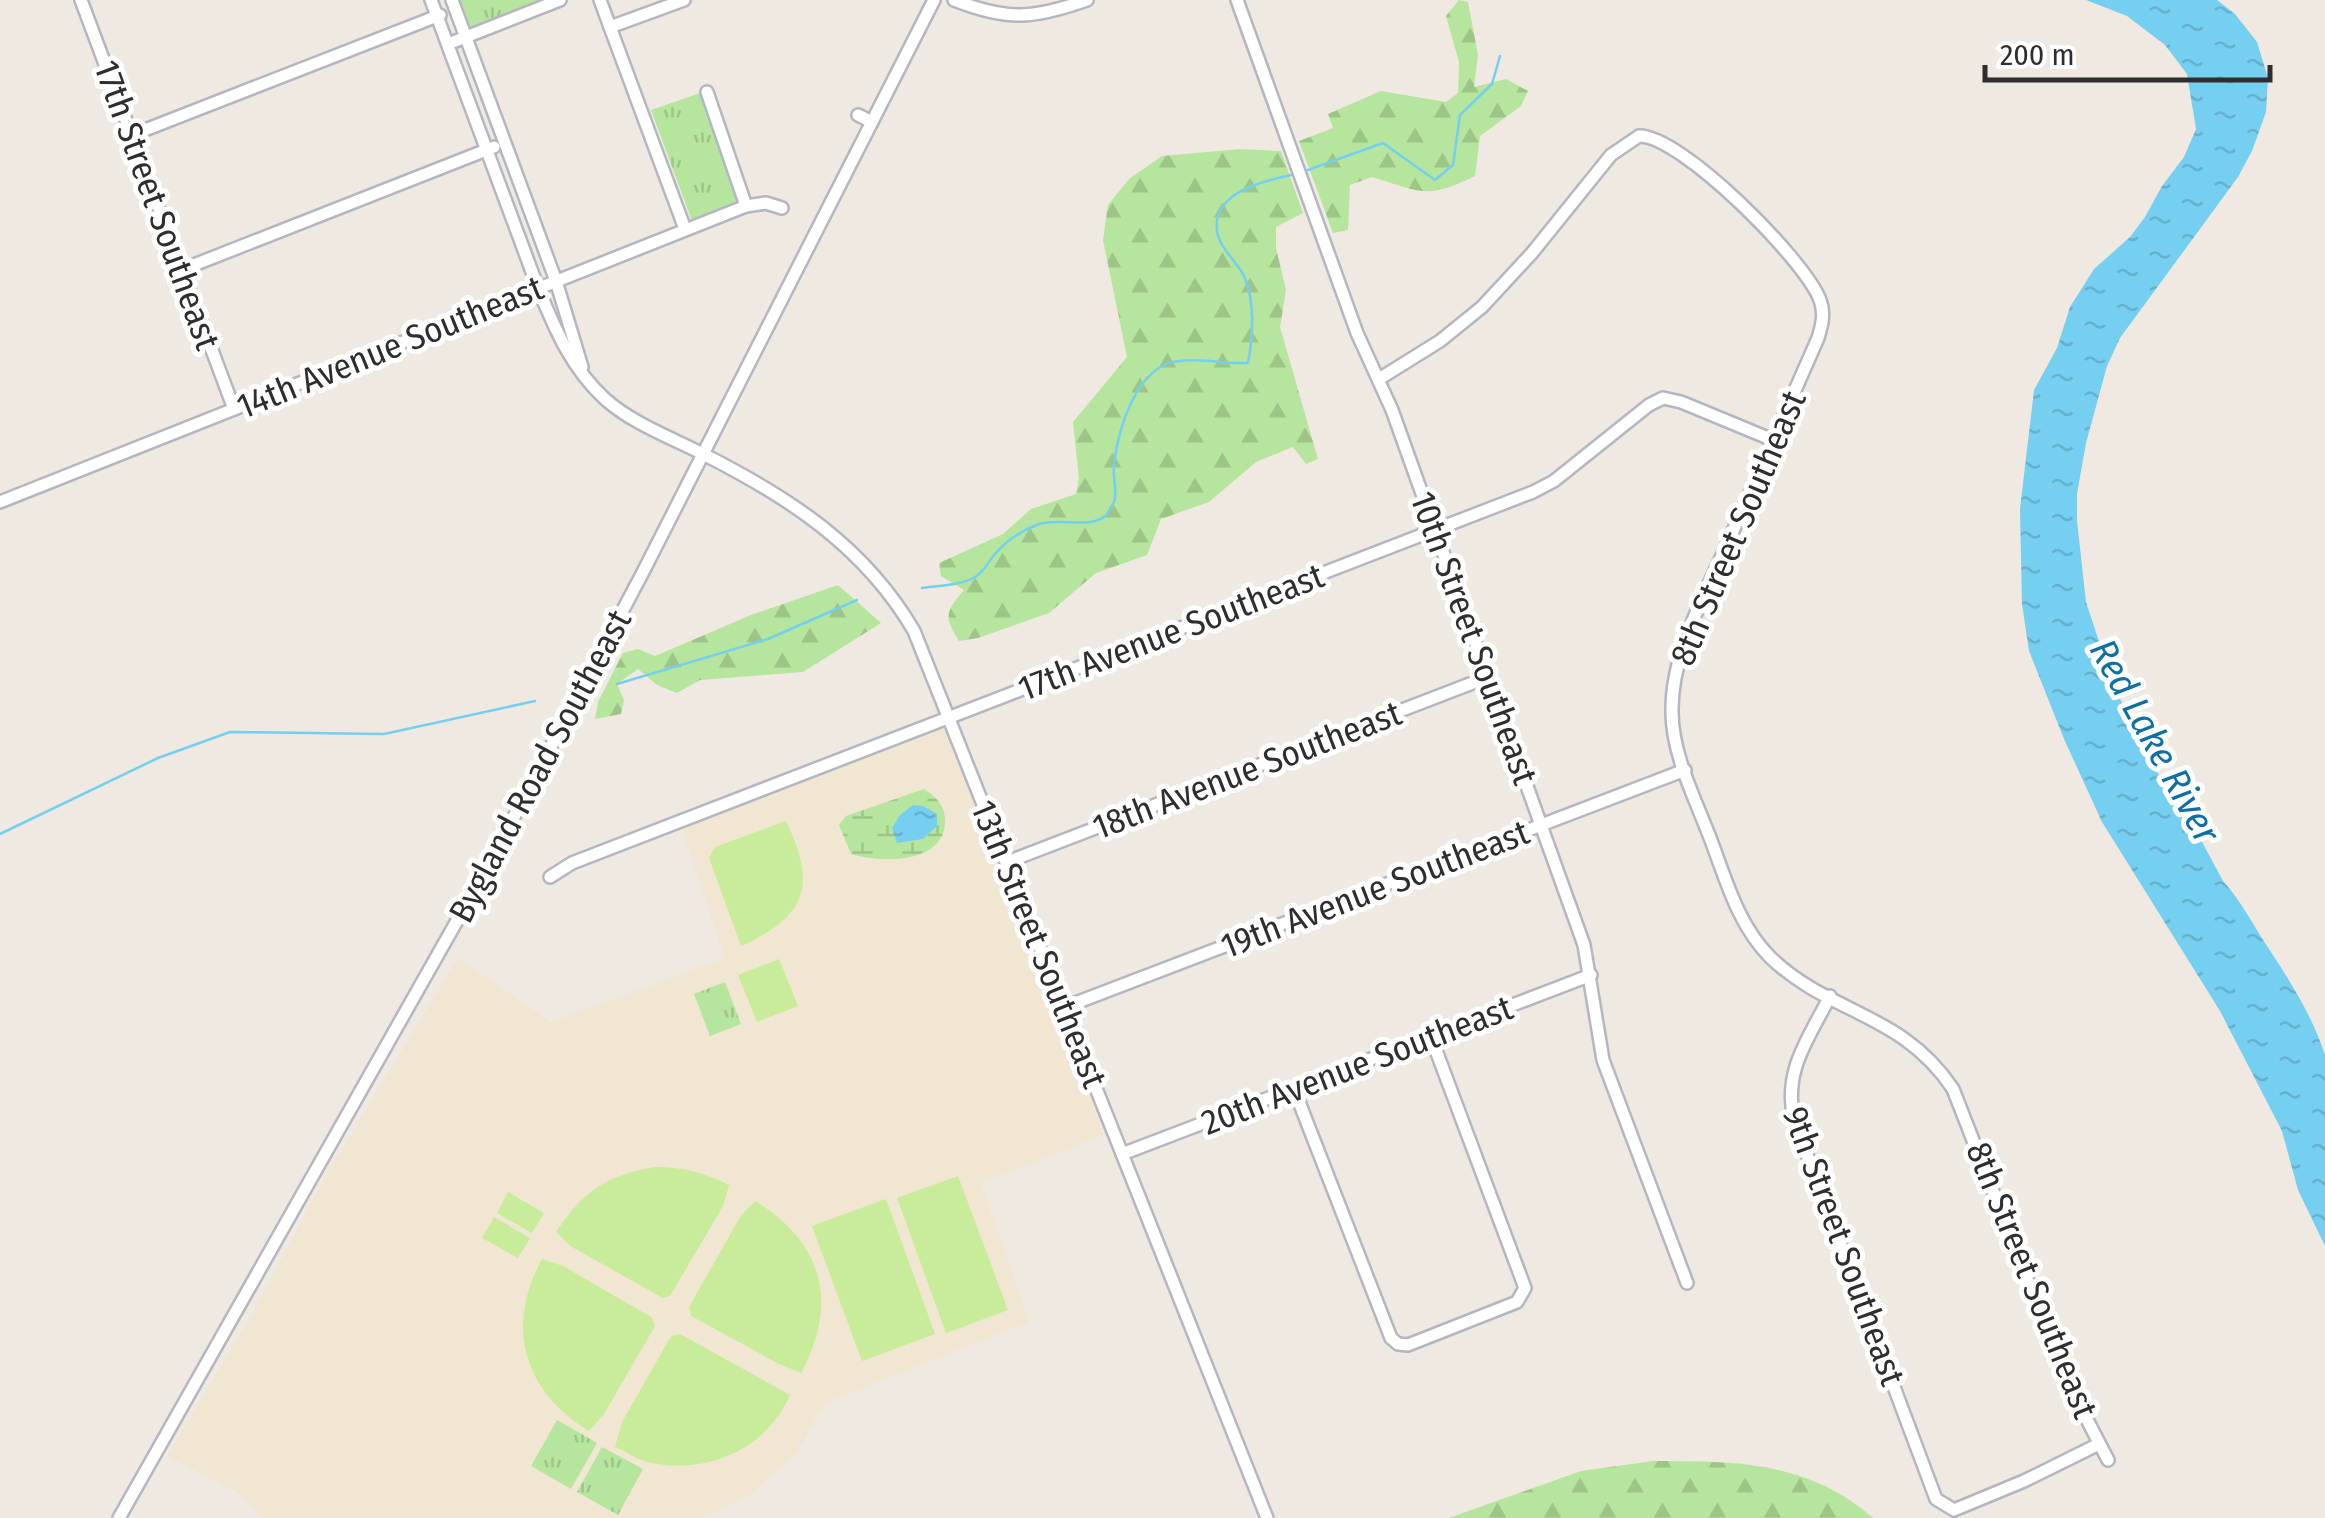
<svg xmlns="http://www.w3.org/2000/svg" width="2325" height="1518" font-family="'Fira Sans Condensed',sans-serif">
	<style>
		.education { fill: #f0e6d1 }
		.forest { fill: url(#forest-firs) }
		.wetland { fill: url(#wetland-marsh) }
		.park { fill: url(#park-tufts) }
		.pitch { fill: #c9ec9a }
		.water { fill: url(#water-ripples) }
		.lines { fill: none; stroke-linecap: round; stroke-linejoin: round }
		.stream { stroke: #75cff0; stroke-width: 2.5 }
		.minor-casing { stroke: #b4b7c1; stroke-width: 16 }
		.minor { stroke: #fff; stroke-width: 11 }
		.labels { text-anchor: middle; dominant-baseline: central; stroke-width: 10; stroke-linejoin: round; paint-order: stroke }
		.street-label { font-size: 35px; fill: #2e2e2e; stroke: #fff }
		.water-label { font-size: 38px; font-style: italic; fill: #0d6fa3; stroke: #fff }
	</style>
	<defs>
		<pattern id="forest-firs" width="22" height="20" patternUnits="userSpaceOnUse" patternTransform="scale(2.5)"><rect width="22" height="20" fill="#b6e59e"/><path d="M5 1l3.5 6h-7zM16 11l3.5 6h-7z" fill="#9dc588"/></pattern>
		<pattern id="wetland-marsh" width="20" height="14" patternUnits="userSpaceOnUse" patternTransform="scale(2.5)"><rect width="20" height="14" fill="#b6e59e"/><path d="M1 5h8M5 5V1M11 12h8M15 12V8" fill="none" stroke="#9dc588"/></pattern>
		<pattern id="park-tufts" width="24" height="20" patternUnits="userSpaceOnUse" patternTransform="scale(2.5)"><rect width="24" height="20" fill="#b6e59e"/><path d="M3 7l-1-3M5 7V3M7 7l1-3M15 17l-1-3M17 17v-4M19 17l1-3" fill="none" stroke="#9dc588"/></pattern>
		<pattern id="water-ripples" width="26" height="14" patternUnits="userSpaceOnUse" patternTransform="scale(2.5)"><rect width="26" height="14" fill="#75cff0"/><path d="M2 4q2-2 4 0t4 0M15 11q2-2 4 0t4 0" fill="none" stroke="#66b2ce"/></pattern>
	</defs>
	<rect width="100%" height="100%" fill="#efe9e1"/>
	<path class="education" d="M939,727L946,732L1104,1135L981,1183L1029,1322L825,1403L796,1454L747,1497L702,1518H262L240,1494L167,1456L251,1316L325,1177L458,958L551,1022L725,958L681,827Z"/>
	<g class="forest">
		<path d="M1459,0L1468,2L1478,55L1474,87L1506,79L1528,91L1521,106L1480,136L1475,176C1426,200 1422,192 1372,177L1350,185L1348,230L1333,233L1299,141L1333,128L1328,114L1381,91L1446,102L1458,93L1459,62L1446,16Z"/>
		<path d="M1241,149L1281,151L1303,213L1276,227V248L1286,290L1280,327L1318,459L1306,464L1293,447L1256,462L1209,502L1161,519L1147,555L1096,573L1049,613L978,638L959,641C943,615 946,612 964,590L941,576L939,563L1003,534L1031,509L1076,494L1079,478L1073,422L1127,357L1103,240L1108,205L1129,179L1162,156Z"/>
		<path d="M838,585L881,623L803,672L700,680L677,693L657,685L638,669L617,684L624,700L621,714L595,719L598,702L623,653L638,649L655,656L751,615Z"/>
		<path d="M1653,1461C1735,1461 1808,1461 1873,1518H1449L1581,1471Z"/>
	</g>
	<path class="wetland" d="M924,789C936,797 945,805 945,821C945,865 879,863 851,854L839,825L846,816Z"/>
	<g class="park">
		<path d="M460,0H555L472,33Z"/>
		<path d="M700,93L740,203L692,221L651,110Z"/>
		<path d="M725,982L741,1024L710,1036L694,994Z"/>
		<path d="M557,1420L597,1443L571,1489L531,1466Z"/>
		<path d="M602,1447L643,1469L618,1515L577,1492Z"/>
	</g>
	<g class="pitch">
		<path d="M786,821C817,886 807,916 741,946L709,858L715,847Z"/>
		<path d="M779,959L798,1006L757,1022L738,975Z"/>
		<path d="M656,1167C683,1167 705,1173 729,1185L723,1206L670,1296L663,1298L572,1247L556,1232C584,1190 607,1175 656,1167Z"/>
		<path d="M958,1176L1008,1310L946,1333L897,1198Z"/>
		<path d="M508,1192L544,1213L532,1233L497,1213Z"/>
		<path d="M886,1199L935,1334L862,1361L812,1226Z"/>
		<path d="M755,1201C823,1242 839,1303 801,1373L779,1364L691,1316L689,1307L740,1217Z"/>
		<path d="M494,1217L530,1238L518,1258L482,1238Z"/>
		<path d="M542,1259L563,1266L651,1317L655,1326L604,1414L589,1431C523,1391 505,1326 542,1259Z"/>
		<path d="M680,1334L790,1395C766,1449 709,1474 652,1463C639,1461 627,1452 615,1447L622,1422L671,1336Z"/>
	</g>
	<g class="water">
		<path d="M2086,0H2217L2235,14L2257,42L2268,78L2266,112L2252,151L2238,177L2120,338L2107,366L2086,443L2077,494V521L2086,602L2112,681L2147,757L2193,825L2223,881C2241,901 2252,923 2267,946C2290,981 2312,1015 2325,1055V1246L2298,1190L2282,1131L2220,1011L2102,822L2064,739L2029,651L2022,604L2020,509L2034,390L2057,348L2070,307L2094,269L2130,237L2145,217L2162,186L2184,157L2196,129L2187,74L2165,45L2127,16Z"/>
		<path d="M913,805L923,806L937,814V826L923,839L897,843L892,828L900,815Z"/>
	</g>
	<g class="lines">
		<g class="stream">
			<path d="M1308,170L1383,143L1435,180L1453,165L1460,115L1492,84L1500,56"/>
			<path d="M922,588C937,586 962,585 975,577C984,572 988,562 995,554C1006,541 1023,530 1039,524C1059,517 1091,530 1106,515C1122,499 1112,483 1114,465C1118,428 1137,365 1179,361C1202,358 1225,364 1248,363C1253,337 1255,303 1245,278C1238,262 1219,248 1217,231C1212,192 1264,181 1291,175"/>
			<path d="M617,684L768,639L857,600"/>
			<path d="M0,834L158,758L230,732L384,734L535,701"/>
		</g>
		<g class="minor-casing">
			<g id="minor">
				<path d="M81,0L234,409"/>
				<path d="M431,0L538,288C555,329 571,368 605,399C633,424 672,438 705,455C790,498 865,547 914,631L1267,1518"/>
				<path d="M452,0L556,281L582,367"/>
				<path d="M600,0L685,229"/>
				<path d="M954,0C1008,21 1033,19 1087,0"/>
				<path d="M1237,0L1357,333L1392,410L1584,945L1603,1060L1687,1283"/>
				<path d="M610,27L684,0"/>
				<path d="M448,44L560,0"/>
				<path d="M707,92L746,206"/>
				<path d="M858,115L872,122"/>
				<path d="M132,135L440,15"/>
				<path d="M181,270L494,147"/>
				<path d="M1379,379L1440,341L1482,307L1532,253L1611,155L1639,136C1681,135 1805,260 1820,300C1825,313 1822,325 1818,338C1788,406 1759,473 1729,540C1706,594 1671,652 1672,712C1672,756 1697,802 1712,843C1727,883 1739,926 1770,957C1828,1014 1902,1012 1953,1089L2067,1381L2108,1460"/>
				<path d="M0,502L746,206L766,203L782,208"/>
				<path d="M1007,862L1488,677"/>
				<path d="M550,877L572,863L1533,492L1554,481L1649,405L1663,398L1681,402L1773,440"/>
				<path d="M1830,996C1808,1040 1783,1070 1794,1120L1936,1499L1954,1510L2024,1481L2099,1444"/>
				<path d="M1065,1007L1685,770"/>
				<path d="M1294,1089L1391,1338L1398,1344L1408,1345L1517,1302L1525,1288L1431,1037"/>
				<path d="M1122,1154L1591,975"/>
				<path d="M119,1518L488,866L643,572L934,0"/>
			</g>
		</g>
		<use href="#minor" class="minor"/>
	</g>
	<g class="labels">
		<g class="street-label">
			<text transform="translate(157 205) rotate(70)">17th Street Southeast</text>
			<text transform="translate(390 347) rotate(-22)">14th Avenue Southeast</text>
			<text transform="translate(1738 528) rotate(-67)">8th Street Southeast</text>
			<text transform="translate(1171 632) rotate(-21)">17th Avenue Southeast</text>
			<text transform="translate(1474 638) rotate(70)">10th Street Southeast</text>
			<text transform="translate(540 766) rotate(-62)">Bygland Road Southeast</text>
			<text transform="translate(1247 770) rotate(-21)">18th Avenue Southeast</text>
			<text transform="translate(1375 889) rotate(-21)">19th Avenue Southeast</text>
			<text transform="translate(1039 944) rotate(68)">13th Street Southeast</text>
			<text transform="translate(1357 1065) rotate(-21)">20th Avenue Southeast</text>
			<text transform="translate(1844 1246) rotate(70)">9th Street Southeast</text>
			<text transform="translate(2032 1280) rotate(68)">8th Street Southeast</text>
		</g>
		<g class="water-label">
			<text transform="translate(2155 741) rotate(61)">Red Lake River</text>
		</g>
	</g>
	<path d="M1985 65v15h285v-15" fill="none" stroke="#2e2e2e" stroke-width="5"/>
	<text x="2000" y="65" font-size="30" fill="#2e2e2e" stroke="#ffffff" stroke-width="8" paint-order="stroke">200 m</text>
</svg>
